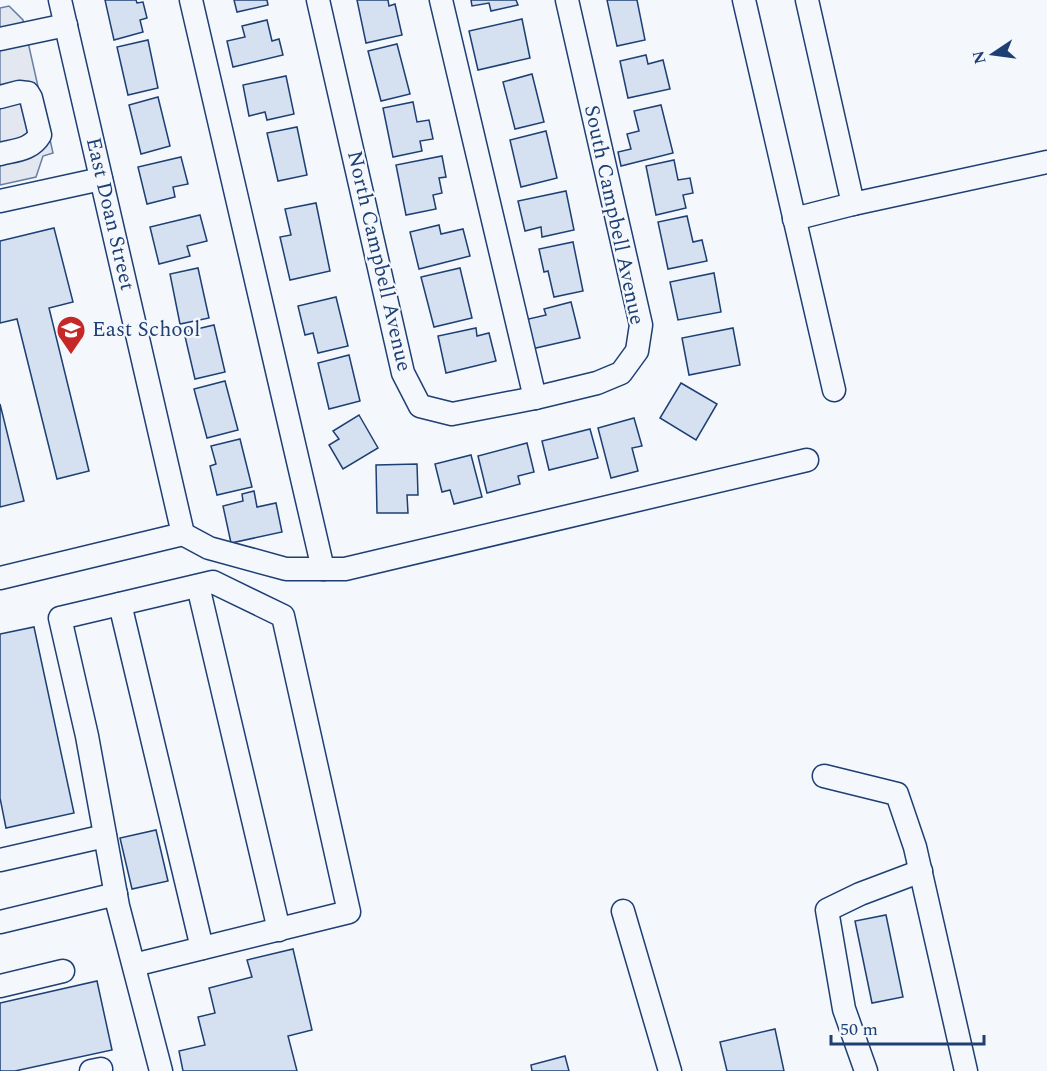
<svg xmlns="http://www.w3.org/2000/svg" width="1047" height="1071" font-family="Spectral,serif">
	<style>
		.parking { fill: #e3e8f0; stroke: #687fa3; stroke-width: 1.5 }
		.building { fill: #d5e0f0; stroke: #1d3f73; stroke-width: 1.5 }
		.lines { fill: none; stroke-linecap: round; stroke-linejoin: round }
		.minor-casing { stroke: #1d3f73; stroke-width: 25 }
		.minor { stroke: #f4f7fb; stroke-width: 22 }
		.labels { text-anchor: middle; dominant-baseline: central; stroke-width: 4.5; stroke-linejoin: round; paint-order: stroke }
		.street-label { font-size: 21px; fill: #1d3f73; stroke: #f4f7fb }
		.poi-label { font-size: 21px; fill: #1d3f73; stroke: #f4f7fb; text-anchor: start }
	</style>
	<rect width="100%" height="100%" fill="#f4f7fb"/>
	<path class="parking" d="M9,6L23,20L53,153L43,156L36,177L0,185V8Z"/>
	<g class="building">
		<path d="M105,0H136L137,3L143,2L147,18L140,20L143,32L114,40Z"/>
		<path d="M234,0H267L268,5L237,12Z"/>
		<path d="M357,0H388L389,6L395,4L402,35L366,43Z"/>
		<path d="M471,0H516L518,5L491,11L489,3L472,6Z"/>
		<path d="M607,0H637L645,40L617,46Z"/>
		<path d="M522,19L530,58L478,70L469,31Z"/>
		<path d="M267,20L272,41L279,39L283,55L233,67L227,41L245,37L242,26Z"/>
		<path d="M148,40L158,88L128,95L117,47Z"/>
		<path d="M397,44L410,94L381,101L368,51Z"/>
		<path d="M646,55L648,64L663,60L670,89L628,98L620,61Z"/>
		<path d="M532,74L544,122L515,129L503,82Z"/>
		<path d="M286,76L294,114L267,120L265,112L249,116L243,85Z"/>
		<path d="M158,97L170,146L141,154L129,105Z"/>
		<path d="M413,102L417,122L429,120L433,139L420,141L422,151L393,157L383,108Z"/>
		<path d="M661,105L673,153L621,166L618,152L631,149L627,134L639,131L634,111Z"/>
		<path d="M297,127L307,175L278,181L267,133Z"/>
		<path d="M546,131L557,178L521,187L510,140Z"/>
		<path d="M442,156L446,177L439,178L442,193L433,195L436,209L406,215L396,165Z"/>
		<path d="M181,157L188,184L173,187L175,197L147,204L138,167Z"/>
		<path d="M674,160L678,180L690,178L693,193L683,195L686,208L656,215L646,166Z"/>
		<path d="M566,191L574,230L542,237L541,227L525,231L518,201Z"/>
		<path d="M316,203L330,271L290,280L280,237L291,235L285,209Z"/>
		<path d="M200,215L207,241L187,246L190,256L159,264L150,227Z"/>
		<path d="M687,216L693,242L702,240L707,261L668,269L658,222Z"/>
		<path d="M439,225L441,234L463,229L470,256L419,269L410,232Z"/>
		<path d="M54,228L73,302L49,308L89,471L57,479L17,319L0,323V241Z"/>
		<path d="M573,242L583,291L554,297L548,271L544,272L539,249Z"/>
		<path d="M198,268L209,318L180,324L170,274Z"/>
		<path d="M460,268L472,318L434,327L421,277Z"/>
		<path d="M714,273L721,312L678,320L670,282Z"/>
		<path d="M336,297L348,346L318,353L313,333L305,335L298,306Z"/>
		<path d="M571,302L580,338L527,350L520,321L546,315L544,309Z"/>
		<path d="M214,325L225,372L195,379L184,332Z"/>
		<path d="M476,328L477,336L489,333L496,361L446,373L438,336Z"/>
		<path d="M733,328L740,365L689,375L682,338Z"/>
		<path d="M349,355L360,401L329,409L318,363Z"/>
		<path d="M225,381L238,430L207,438L194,389Z"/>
		<path d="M681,383L717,404L696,440L660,418Z"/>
		<path d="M0,404L24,501L0,507Z"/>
		<path d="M359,415L378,448L343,469L329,445L339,439L333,431Z"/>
		<path d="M634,418L642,446L632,448L638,471L611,478L598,428Z"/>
		<path d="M590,429L598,458L549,470L542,441Z"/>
		<path d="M240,439L252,487L217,495L210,466L216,464L211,446Z"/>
		<path d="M527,443L534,472L518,476L520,484L487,493L478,456Z"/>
		<path d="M471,455L482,497L454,504L450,490L442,492L435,464Z"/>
		<path d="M417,464L418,495H407L408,513H377L376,465Z"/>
		<path d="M254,491L257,507L276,503L282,532L231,543L223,506L243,501L242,494Z"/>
		<path d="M34,627L74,813L6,828L0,798V634Z"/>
		<path d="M156,830L168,881L132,889L120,838Z"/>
		<path d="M886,915L903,997L872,1003L855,921Z"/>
		<path d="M293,949L312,1030L288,1036L297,1071H183L179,1051L205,1045L198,1017L215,1013L209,988L252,977L247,960Z"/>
		<path d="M97,981L112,1050L15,1071H0V1003Z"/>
		<path d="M775,1029L784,1071H727L720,1042Z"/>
		<path d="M565,1056L569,1071H532L531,1065Z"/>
	</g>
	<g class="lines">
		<g class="minor-casing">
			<g id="minor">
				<path d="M60,0L183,534"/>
				<path d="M191,0L323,569"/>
				<path d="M318,0L403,373L420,406L452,414L535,398L597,383L621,373L637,351L641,325L567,0"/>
				<path d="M441,0L535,398"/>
				<path d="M744,0L834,390"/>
				<path d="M807,0L853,204L1047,162"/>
				<path d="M0,39L66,25"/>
				<path d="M0,97L19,92L28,93L31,98L40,135C31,150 16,150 0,154"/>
				<path d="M0,201L101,179"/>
				<path d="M794,219L853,204"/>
				<path d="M183,534L209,548L286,569H345L807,460"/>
				<path d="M0,578L183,534"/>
				<path d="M198,586L279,930"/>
				<path d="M120,604L202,948"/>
				<path d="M824,776L897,794L915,847L966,1071"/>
				<path d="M0,860L105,836"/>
				<path d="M623,911L670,1071"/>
				<path d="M0,922L116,894"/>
				<path d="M134,965L349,912L283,616L213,582L60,618L87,736L118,906L161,1071"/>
				<path d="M0,986L63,971"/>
				<path d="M91,1071L101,1069"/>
				<path d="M866,1071L844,1009L827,910L860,894L921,871"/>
			</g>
		</g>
		<use href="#minor" class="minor"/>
	</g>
	<defs>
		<g id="school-pin" transform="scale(1.5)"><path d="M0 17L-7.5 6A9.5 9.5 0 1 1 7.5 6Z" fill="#c62828" stroke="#f4f7fb"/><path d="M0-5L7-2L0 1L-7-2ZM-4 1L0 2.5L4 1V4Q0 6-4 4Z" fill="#fff"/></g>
	</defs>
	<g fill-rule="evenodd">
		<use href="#school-pin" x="71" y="330"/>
	</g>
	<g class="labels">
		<g class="street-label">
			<text transform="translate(110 214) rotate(77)">East Doan Street</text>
			<text transform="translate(614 215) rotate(78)">South Campbell Avenue</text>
			<text transform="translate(379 261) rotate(77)">North Campbell Avenue</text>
		</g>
		<g class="poi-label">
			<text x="92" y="330">East School</text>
		</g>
	</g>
	<g transform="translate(993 54) rotate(257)" stroke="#f4f7fb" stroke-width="4.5" paint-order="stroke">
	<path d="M0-4.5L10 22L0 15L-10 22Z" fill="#1d3f73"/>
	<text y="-9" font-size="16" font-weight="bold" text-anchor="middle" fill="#1d3f73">N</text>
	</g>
	<path d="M831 1035v9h153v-9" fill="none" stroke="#1d3f73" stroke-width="3"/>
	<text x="840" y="1035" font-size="18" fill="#1d3f73" stroke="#f4f7fb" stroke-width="4.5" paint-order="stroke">50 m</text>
</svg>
